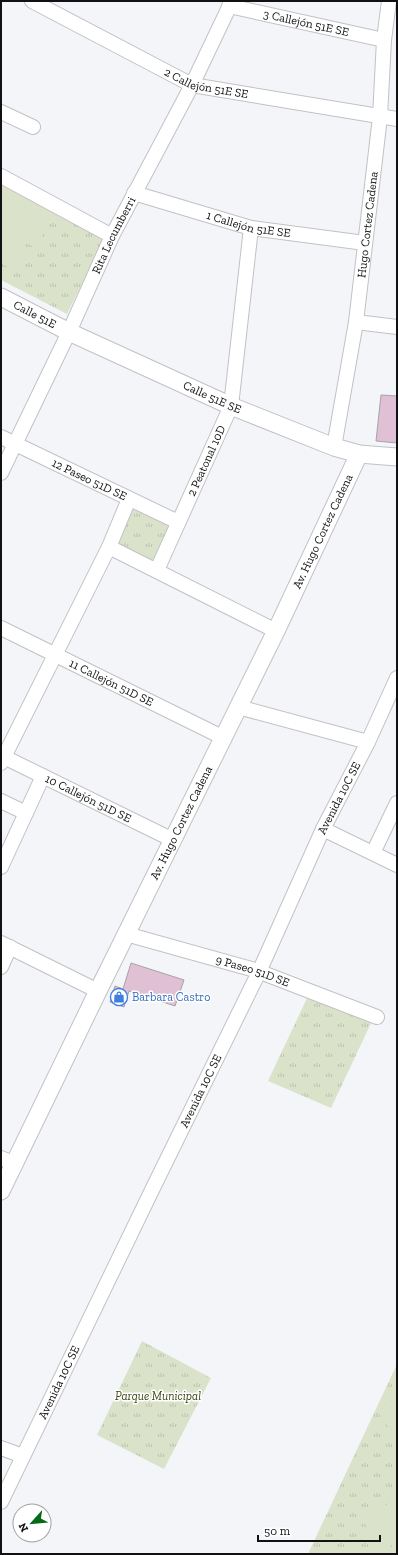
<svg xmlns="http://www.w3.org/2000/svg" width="398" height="1555" font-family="'Zilla Slab',serif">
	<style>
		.grass { fill: url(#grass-tufts) }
		.garden { fill: #dae3ca }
		.building { fill: #e0c0d5; stroke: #a7a3a6 }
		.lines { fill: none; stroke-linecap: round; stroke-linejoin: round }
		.minor-casing { stroke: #c1c2c6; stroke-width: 16 }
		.tertiary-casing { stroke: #c1c2c6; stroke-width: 19 }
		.minor { stroke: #fff; stroke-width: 14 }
		.tertiary { stroke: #fff; stroke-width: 17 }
		.labels { text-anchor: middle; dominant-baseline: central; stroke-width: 3; stroke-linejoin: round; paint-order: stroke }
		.street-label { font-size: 12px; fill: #111113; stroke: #fff }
		.shop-label { font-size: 12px; fill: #366cbe; stroke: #fff; text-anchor: start }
		.park-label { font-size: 12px; font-style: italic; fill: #384511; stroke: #fff }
	</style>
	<defs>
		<pattern id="grass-tufts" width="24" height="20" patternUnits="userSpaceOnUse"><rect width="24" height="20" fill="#dae3ca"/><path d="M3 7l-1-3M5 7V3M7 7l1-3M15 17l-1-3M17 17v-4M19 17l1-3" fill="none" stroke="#bac2ad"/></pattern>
	</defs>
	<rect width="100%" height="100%" fill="#f4f5f9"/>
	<g class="grass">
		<path d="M1,181L105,237L67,314L1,280Z"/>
		<path d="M129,499L178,522L157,570L109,547Z"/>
		<path d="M308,996L373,1019L331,1108L268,1081Z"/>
		<path d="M142,1341L211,1378L164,1469L97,1435Z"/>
		<path d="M397,1364V1554H308Z"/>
	</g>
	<g class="garden">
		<path d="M1,184L54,214L36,248L1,230Z"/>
		<path d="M2,236L26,248L15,271L1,263Z"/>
		<path d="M397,1397V1440L377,1411Z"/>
		<path d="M397,1498V1542L383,1551L363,1521Z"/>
	</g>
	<g class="building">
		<path d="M381,395L397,396V443L376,441Z"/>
		<path d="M131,963L184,980L175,1006L129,991L124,1007L110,1002L115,986L123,989Z"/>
	</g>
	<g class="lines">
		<g class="minor-casing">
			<g id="minor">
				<path id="s1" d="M32,1L192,85L397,119"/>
				<path id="s2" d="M229,6L384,40"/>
				<path d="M1,112L33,127"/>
				<path d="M1,176L112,236"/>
				<path id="s3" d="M134,193L251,228L365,243"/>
				<path d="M356,322L397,327"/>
				<path id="s4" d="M1,437L178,522"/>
				<path id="s5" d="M334,447L356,322L380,117L384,40L389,1"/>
				<path id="s6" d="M1,473L69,332L112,236L192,85L232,1"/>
				<path d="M109,547L276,631"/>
				<path id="s7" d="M157,570L231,406L251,228"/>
				<path id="s8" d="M1,628L222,737"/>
				<path d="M238,707L368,742"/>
				<path id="s9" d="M4,757L173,840"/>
				<path d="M1,763L109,547L129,499"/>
				<path d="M1,801L26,813"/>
				<path d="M323,829L397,865"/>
				<path d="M373,853L397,803"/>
				<path d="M1,867L43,776"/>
				<path id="s10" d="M126,934L255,970L377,1017"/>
				<path d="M1,943L98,991"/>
				<path d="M1,967L10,947"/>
				<path d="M1,1158L15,1164"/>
				<path d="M1,1448L23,1456"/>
				<path id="s11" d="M1,1502L152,1190L259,972L323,829L368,742L397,678"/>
			</g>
		</g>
		<g class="tertiary-casing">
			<g id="tertiary">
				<path id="s12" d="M1,297L69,332L231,406L334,447L359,454L397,457"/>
				<path id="s13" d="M1,1191L98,991L276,631L359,454"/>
			</g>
		</g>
		<use href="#minor" class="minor"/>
		<use href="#tertiary" class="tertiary"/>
	</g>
	<defs>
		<g id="shop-ring" transform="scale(0.9)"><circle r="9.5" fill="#fff" stroke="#3f7fe0" stroke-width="1.5"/><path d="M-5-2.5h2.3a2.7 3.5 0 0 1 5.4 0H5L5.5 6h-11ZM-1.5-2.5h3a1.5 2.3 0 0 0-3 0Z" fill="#3f7fe0"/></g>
	</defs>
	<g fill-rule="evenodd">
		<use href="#shop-ring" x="119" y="997"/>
	</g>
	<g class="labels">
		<g class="street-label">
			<text stroke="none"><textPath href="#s2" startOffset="79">3 Callejón 51E SE</textPath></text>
			<text stroke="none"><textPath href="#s1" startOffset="194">2 Callejón 51E SE</textPath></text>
			<text stroke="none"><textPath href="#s3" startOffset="119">1 Callejón 51E SE</textPath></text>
			<text stroke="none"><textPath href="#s5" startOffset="225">Hugo Cortez Cadena</textPath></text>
			<text stroke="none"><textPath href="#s6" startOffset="263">Rita Lecumberri</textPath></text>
			<text stroke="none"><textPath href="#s12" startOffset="38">Calle 51E</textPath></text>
			<text stroke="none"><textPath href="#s12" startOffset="234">Calle 51E SE</textPath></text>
			<text stroke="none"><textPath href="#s7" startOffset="120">2 Peatonal 10D</textPath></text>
			<text stroke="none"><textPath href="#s4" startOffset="98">12 Paseo 51D SE</textPath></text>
			<text stroke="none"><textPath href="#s13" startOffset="734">Av. Hugo Cortez Cadena</textPath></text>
			<text stroke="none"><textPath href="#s8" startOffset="123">11 Callejón 51D SE</textPath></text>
			<text stroke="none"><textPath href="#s11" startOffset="781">Avenida 10C SE</textPath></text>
			<text stroke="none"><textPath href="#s9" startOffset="94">10 Callejón 51D SE</textPath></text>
			<text stroke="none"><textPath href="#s13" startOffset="410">Av. Hugo Cortez Cadena</textPath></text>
			<text stroke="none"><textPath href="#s10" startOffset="132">9 Paseo 51D SE</textPath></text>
			<text stroke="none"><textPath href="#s11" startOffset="457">Avenida 10C SE</textPath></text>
			<text stroke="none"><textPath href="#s11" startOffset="133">Avenida 10C SE</textPath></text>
		</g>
		<g class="shop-label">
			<text x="132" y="997">Barbara Castro</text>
		</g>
		<g class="park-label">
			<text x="158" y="1396">Parque Municipal</text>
		</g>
	</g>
	<rect width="398" height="1555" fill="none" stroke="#111113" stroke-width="4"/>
	<g transform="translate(32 1523) rotate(243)"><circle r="19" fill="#ffffff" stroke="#a0a0a1"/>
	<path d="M0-3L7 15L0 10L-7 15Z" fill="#036a16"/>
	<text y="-6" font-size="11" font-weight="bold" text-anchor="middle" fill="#111113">N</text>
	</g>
	<path d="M258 1535v6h122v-6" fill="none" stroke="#111113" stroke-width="2"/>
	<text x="264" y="1535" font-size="12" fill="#111113" stroke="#ffffff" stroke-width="3" paint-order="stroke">50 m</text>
</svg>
